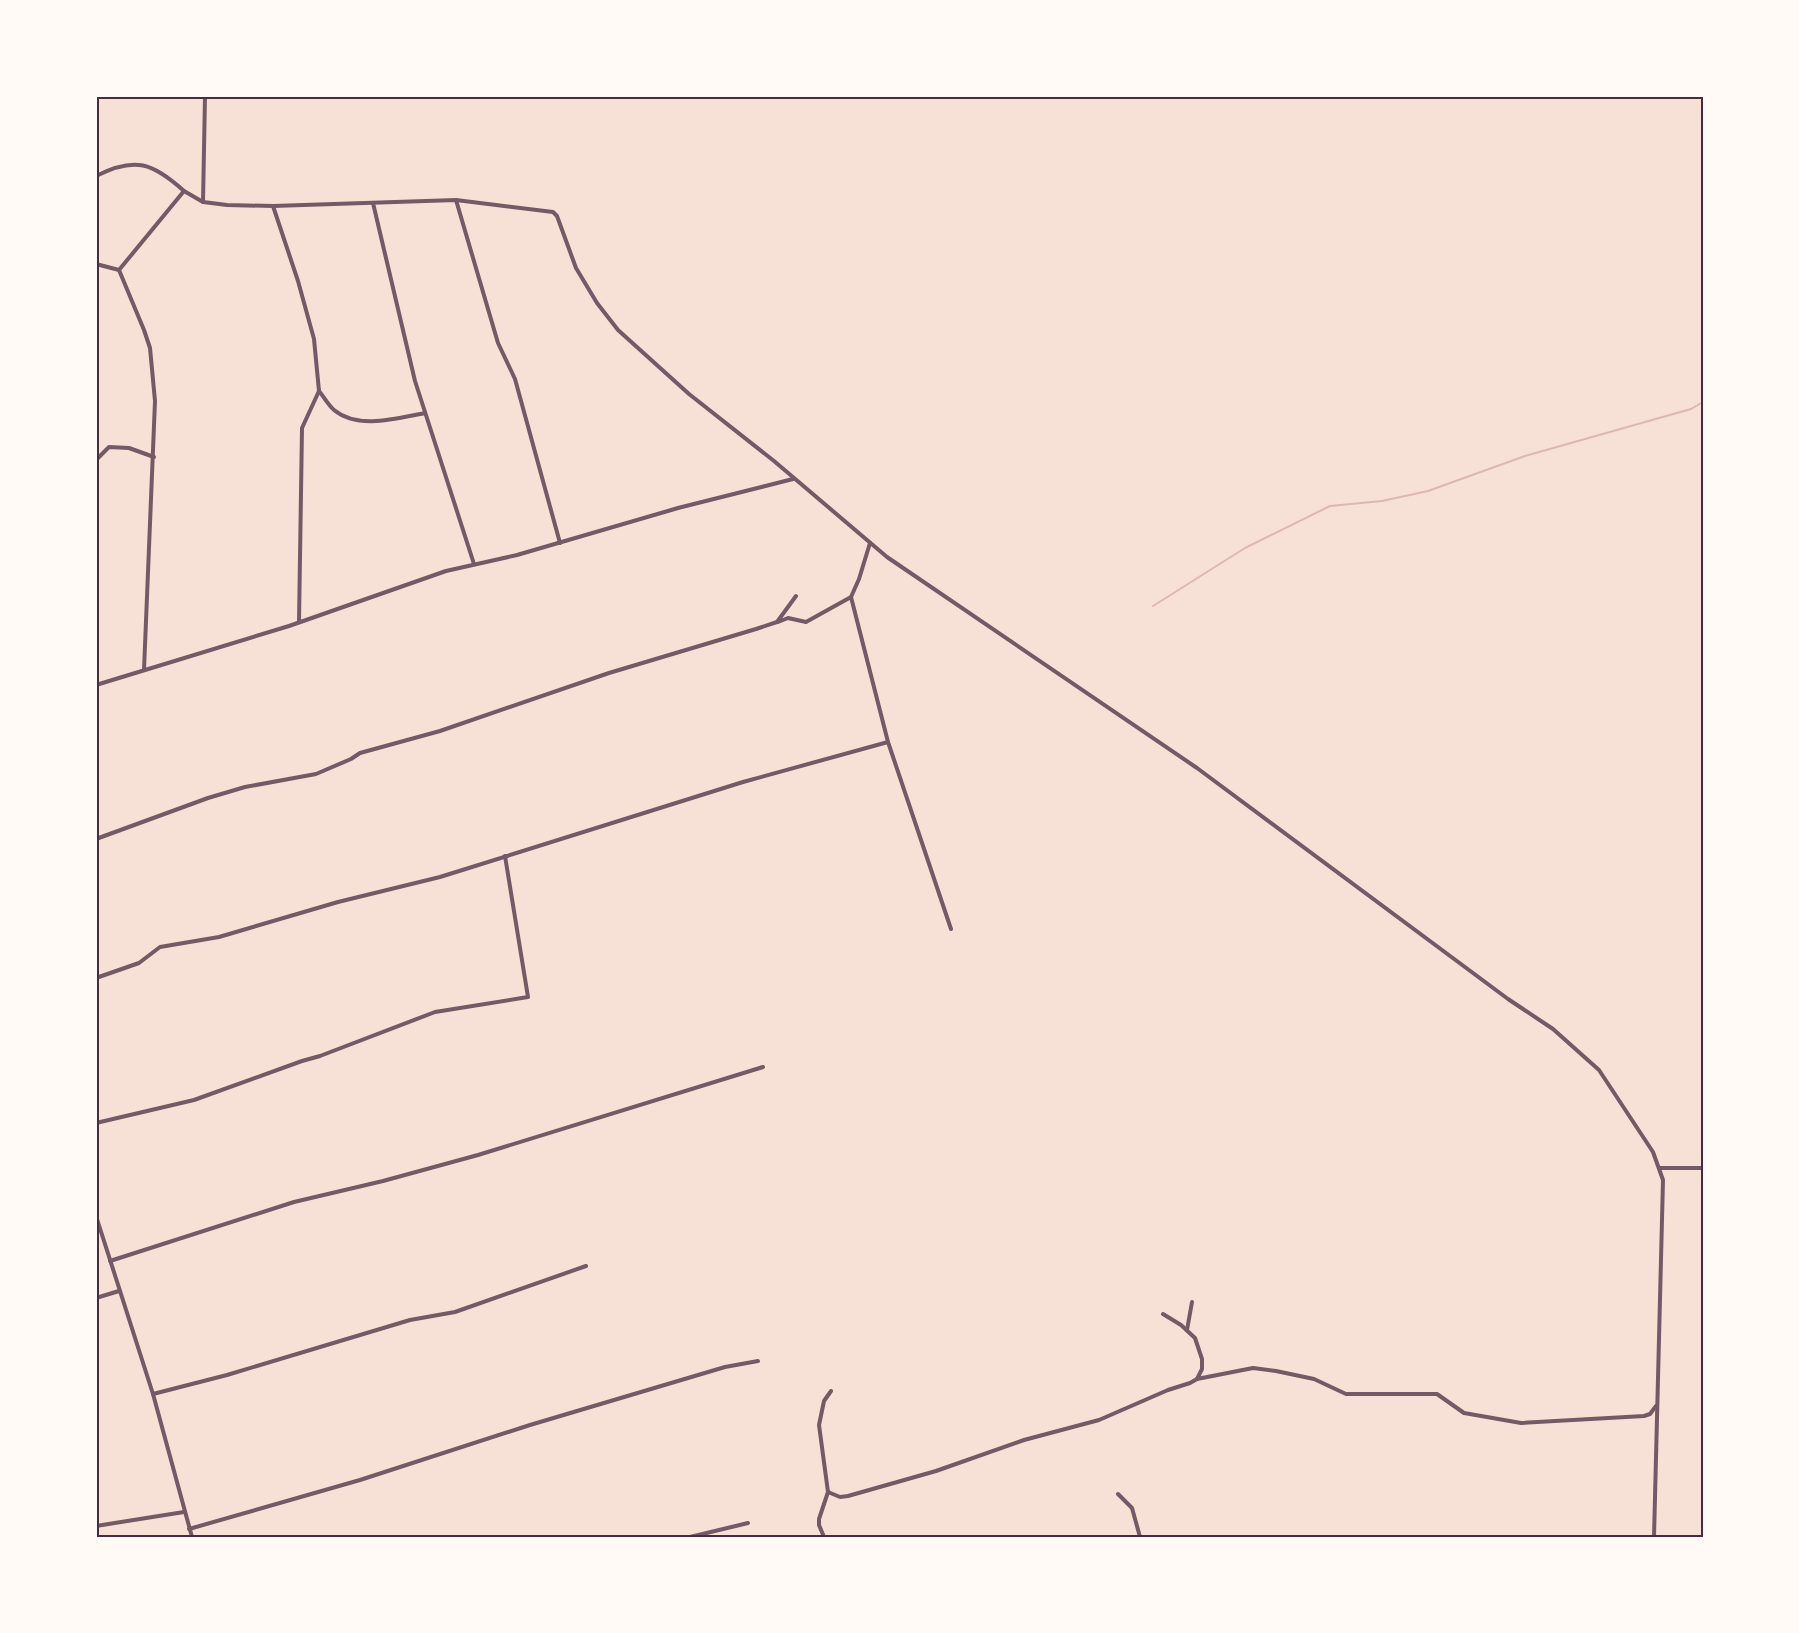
<svg xmlns="http://www.w3.org/2000/svg" width="1799" height="1633" font-family="'Titillium Web',sans-serif">
	<style>
		.lines { fill: none; stroke-linecap: round; stroke-linejoin: round }
		.stream { stroke: #dcb8b0; stroke-width: 2 }
		.minor { stroke: #755966; stroke-width: 4 }
		.neatline { fill: none; stroke: #4a2c40; stroke-width: 2 }
	</style>
	<rect width="100%" height="100%" fill="#f7e1d7"/>
	<g class="lines">
		<path class="stream" d="M1153,606L1245,548L1330,506L1382,501L1428,491L1525,456L1691,409L1703,402"/>
		<g class="minor">
			<path d="M96,176C135,156 153,163 184,191"/>
			<path d="M456,200L498,343L515,379L560,543"/>
			<path d="M203,202L205,96"/>
			<path d="M373,203L415,381L474,564"/>
			<path d="M273,206L298,281L314,339L319,391L302,428L299,622"/>
			<path d="M96,264L119,270L184,191L203,202L227,205L273,206L456,200L553,212L557,216L576,268L597,303L618,330L689,394L774,461L887,557L1197,768L1508,999L1553,1029L1599,1070L1653,1152L1663,1180L1654,1537"/>
			<path d="M119,270L144,330L150,348L155,401L144,670"/>
			<path d="M319,391C324,397 328,405 334,410C358,430 398,418 425,413"/>
			<path d="M96,460L109,447L129,448L154,457"/>
			<path d="M870,543L859,579L851,597L888,742L951,929"/>
			<path d="M778,622L788,618L806,622L851,597"/>
			<path d="M96,685L289,626L446,571L517,555L678,508L793,479"/>
			<path d="M96,839L208,798L245,787L316,774L351,759L360,753L440,731L609,673L756,629L777,622L796,596"/>
			<path d="M96,978L139,963L160,947L219,937L338,902L440,877L743,782L888,742"/>
			<path d="M96,1123L194,1100L302,1061L320,1056L435,1012L528,997L505,856"/>
			<path d="M1660,1168H1703"/>
			<path d="M96,1216L153,1394L192,1537"/>
			<path d="M110,1261L294,1202L383,1181L478,1155L763,1067"/>
			<path d="M96,1298L119,1291"/>
			<path d="M1187,1330L1192,1302"/>
			<path d="M1197,1379L1253,1368L1276,1371L1314,1379L1346,1394H1437L1464,1413L1521,1423L1644,1416L1650,1414L1656,1406"/>
			<path d="M153,1394L227,1375L410,1320L455,1312L586,1266"/>
			<path d="M828,1492L840,1497L848,1496L936,1471L1024,1440L1099,1420L1168,1390L1190,1383L1197,1379L1202,1369V1359L1195,1338L1181,1325L1163,1314"/>
			<path d="M1118,1494L1132,1508L1140,1537"/>
			<path d="M96,1526L184,1512"/>
			<path d="M189,1529L360,1480L530,1425L725,1367L758,1361"/>
			<path d="M690,1537L748,1523"/>
			<path d="M824,1537L819,1525V1519L828,1492L819,1425L824,1401L831,1391"/>
		</g>
	</g>
	<rect width="1799" height="1633" fill="none" stroke="#fffaf5" stroke-width="195"/>
	<rect x="98" y="98" width="1604" height="1438" class="neatline"/>
</svg>
